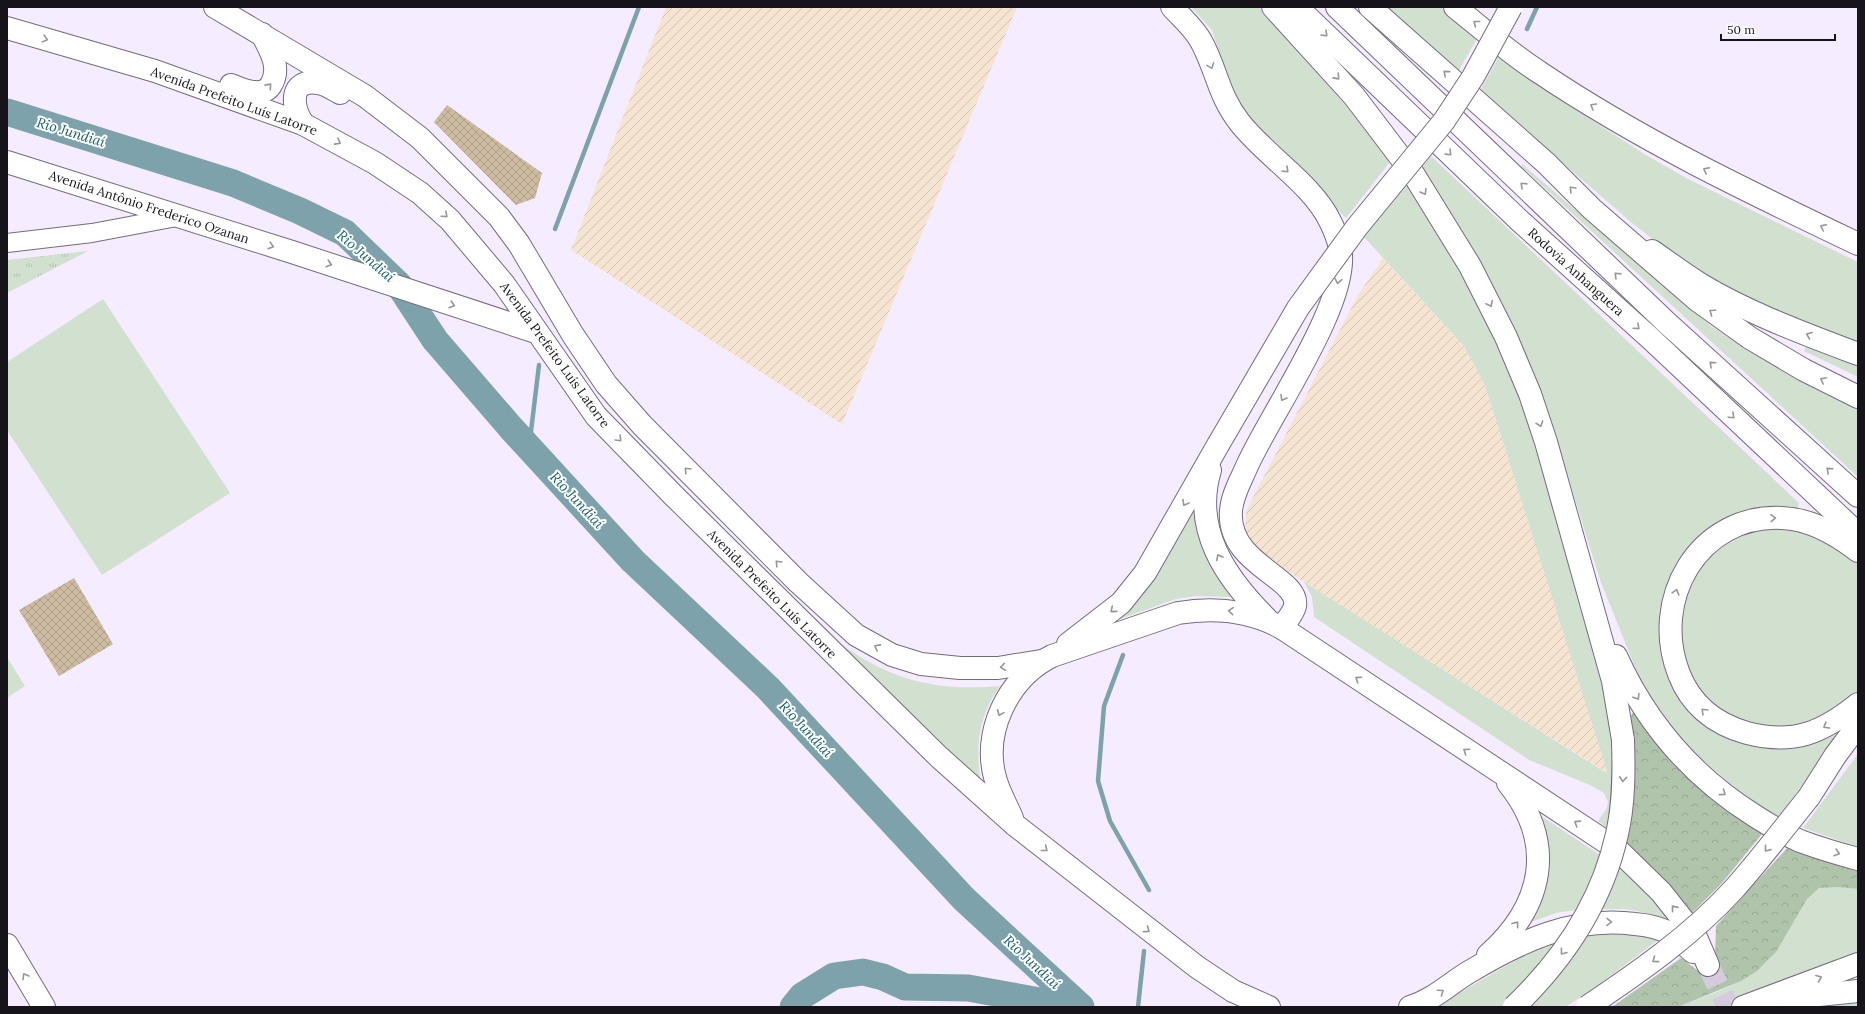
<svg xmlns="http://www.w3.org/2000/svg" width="1865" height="1014" font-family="Lora,serif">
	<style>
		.industrial { fill: url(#industrial-furrows) }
		.green { fill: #d2e0cf }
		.forest { fill: url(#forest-crowns) }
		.park { fill: url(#park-tufts) }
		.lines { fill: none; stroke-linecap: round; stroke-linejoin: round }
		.stream { stroke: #7ea2ab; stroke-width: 4.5 }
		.river { stroke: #7ea2ab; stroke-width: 27 }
		.building { fill: url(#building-cross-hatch) }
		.primary-tunnel { stroke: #d4ccdd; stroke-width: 22; stroke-dasharray: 22 11; stroke-linecap: butt }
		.minor-casing { stroke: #756b7f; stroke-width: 20 }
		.tertiary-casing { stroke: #756b7f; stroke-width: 24 }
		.secondary-casing { stroke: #756b7f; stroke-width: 24 }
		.primary-casing { stroke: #756b7f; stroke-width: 24 }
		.trunk-casing { stroke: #756b7f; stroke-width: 24 }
		.motorway-casing { stroke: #756b7f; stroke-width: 24 }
		.minor { stroke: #fff; stroke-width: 18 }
		.tertiary { stroke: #fff; stroke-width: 22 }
		.secondary { stroke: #fff; stroke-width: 22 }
		.primary { stroke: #fff; stroke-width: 22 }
		.trunk { stroke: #fff; stroke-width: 22 }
		.motorway { stroke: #fff; stroke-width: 22 }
		.primary-bridge-casing { stroke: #756b7f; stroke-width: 24; stroke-linecap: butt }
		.motorway-bridge-casing { stroke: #756b7f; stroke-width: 24; stroke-linecap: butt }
		.primary-bridge { stroke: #fff; stroke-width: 22 }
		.motorway-bridge { stroke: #fff; stroke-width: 22 }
		.oneway { stroke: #979598 }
		.labels { text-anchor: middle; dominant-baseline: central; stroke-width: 4; stroke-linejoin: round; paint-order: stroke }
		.street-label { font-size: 13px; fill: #17131b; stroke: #fff }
		.water-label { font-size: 14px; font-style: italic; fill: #18606e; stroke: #fff }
	</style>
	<defs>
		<pattern id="industrial-furrows" width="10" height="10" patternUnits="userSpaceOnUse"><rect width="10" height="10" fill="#f5e4d2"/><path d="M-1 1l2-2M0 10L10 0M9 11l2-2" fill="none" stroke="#d1c3b4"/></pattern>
		<pattern id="forest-crowns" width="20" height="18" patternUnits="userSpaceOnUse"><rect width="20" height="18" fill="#b0c4ab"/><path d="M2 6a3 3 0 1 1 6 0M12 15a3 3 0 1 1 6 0" fill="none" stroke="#97a893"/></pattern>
		<pattern id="park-tufts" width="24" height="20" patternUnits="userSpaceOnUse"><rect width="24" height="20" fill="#d2e0cf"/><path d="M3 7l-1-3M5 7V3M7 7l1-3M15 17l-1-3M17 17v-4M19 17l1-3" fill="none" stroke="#b4bfb1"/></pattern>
		<pattern id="building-cross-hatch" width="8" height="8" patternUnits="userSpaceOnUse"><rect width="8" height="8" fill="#ccbba0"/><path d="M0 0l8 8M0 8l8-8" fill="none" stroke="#aea089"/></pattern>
	</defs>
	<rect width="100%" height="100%" fill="#f5edff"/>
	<g class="industrial">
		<path d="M666,7H1017L842,424L571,250Z"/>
		<path d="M1383,258L1464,346L1485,385L1609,774L1330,599L1257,551L1245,533L1246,511L1358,295Z"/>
	</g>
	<g class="green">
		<path d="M1191,7H1259L1331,83L1390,162L1346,218L1248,121L1232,96L1212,30Z"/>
		<path d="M1384,7H1440L1478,37L1458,72Z"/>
		<path d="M1500,54L1540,87L1646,155L1688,179L1858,262V346L1744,296L1700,272L1668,251L1632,223L1480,91Z"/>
		<path d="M1431,156L1799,503L1798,509L1777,507L1758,509L1714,527L1663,644L1727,737C1769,755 1798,750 1839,734L1779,817L1745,796L1692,751L1669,724L1641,682L1600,580L1551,422L1536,382L1421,168Z"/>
		<path d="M1522,164L1711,326C1758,357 1806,387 1858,409V477L1522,167Z"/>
		<path d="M1408,184L1457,264L1502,353L1530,426L1599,662L1614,735L1610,830L1598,821L1607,808L1608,802L1604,793L1590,785L1529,760L1314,617L1312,597L1304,582L1608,774L1485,385L1464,346L1363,236Z"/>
		<path d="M103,299L230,493L102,575L7,430V362Z"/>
		<path d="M1807,344L1858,363V377L1804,351Z"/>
		<path d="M1197,490L1212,565L1231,597L1196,596L1176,599L1120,619L1117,616Z"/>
		<path d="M1803,526L1858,559V698L1804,730L1744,728L1706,703L1683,665L1676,610L1690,569L1737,530Z"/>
		<path d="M828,635C886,678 928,692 1000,686C978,717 975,747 981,784Z"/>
		<path d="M7,657L25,686L7,698Z"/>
		<path d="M1858,754V847L1803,828Z"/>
		<path d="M1532,810L1603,857L1581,909L1556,913L1531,922L1541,897Z"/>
		<path d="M1619,867L1678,924C1666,922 1657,916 1645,913C1631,908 1615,909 1600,909Z"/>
		<path d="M1837,887L1858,889V953L1720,1007H1678C1712,993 1752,983 1776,951C1788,935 1800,897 1819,888C1823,886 1832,887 1837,887Z"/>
		<path d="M1611,934L1633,935L1658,940L1589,992L1565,1007H1528L1558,975L1587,936Z"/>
		<path d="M1563,940L1503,1007H1434L1541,946Z"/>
		<path d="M1858,1001V1007H1809Z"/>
	</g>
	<g class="forest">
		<path d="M1633,712L1641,715L1727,808L1762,834L1722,883L1691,914L1625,842L1634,792V755L1629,720Z"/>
		<path d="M1789,846L1833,864L1858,870V889L1837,887L1819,888L1807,899L1776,952L1757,971L1741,981L1678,1007H1612L1681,958L1697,970L1715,957L1716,926Z"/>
	</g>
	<path class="park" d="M88,251L7,293V260Z"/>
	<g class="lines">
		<g class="stream">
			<path d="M1527,29L1537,7"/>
			<path d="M555,229L639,7"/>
			<path d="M529,448L539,365"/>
			<path d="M1123,655L1104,706L1098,781L1110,821L1149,890"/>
			<path d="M1138,1007L1144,951"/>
		</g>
		<g class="river">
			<path d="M7,112L233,183L300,211L345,233L399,285L435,340L511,428L633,561L768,688L964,899L1081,1007"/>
			<path d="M793,1007L802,996L834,976L863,972L883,977L905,987L968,988L1073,1007"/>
		</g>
	</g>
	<g class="building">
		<path d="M447,105L542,173L535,198L516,205L434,122Z"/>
		<path d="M74,578L113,644L59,676L19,610Z"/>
	</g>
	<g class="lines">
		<path class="primary-tunnel" d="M1708,965L1728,1007"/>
		<g class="minor-casing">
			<path id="minor" d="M7,243L92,233L177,217"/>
		</g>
		<g class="tertiary-casing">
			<path id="tertiary" d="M7,945L44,1007"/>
		</g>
		<g class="secondary-casing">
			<path id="secondary" d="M1652,251C1668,262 1684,274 1700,284C1746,312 1807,335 1858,354"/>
		</g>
		<g class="primary-casing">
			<g id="primary">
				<path d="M215,7L365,96L420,138L499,217L519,244L573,335L606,384L642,425L798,582L856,635L892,655L921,664L960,668H998L1041,661"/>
				<path d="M7,28L155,71L303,124L375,163L420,193L450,220L504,284L596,416L674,496L939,757L1015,825L1197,967L1233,991L1269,1007"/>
				<path d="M231,85C238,88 247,92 254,92C262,93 269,90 272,83C281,66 269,48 262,34"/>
				<path d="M303,124C292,107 288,79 318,83C326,84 333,89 340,93"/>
				<path d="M7,162L292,252L536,332"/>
				<path d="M1210,470C1192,530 1226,578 1266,618"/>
				<path d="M1068,644L1121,603L1145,573L1218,445"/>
				<path d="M1012,818C1007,806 1000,794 996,781C981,733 1008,678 1052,656L1178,613C1215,607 1249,610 1282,628L1618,850L1661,892L1695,935L1708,965"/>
				<path d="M1488,955C1543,906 1557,844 1508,783"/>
				<path d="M1410,1007C1433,1000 1449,984 1469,972C1521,941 1573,916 1635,924C1647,925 1662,928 1673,935C1680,939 1687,947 1693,952"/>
			</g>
		</g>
		<g class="trunk-casing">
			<g id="trunk">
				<path d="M1172,7C1182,18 1194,28 1201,41C1217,70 1218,95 1240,123C1266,156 1312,184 1330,221C1334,229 1338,239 1340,248C1352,299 1269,416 1247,466C1241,480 1232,495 1231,511C1227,565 1300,577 1295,606C1293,614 1286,621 1282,628"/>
				<path d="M1455,7C1483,29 1509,53 1539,72C1640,140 1749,192 1858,244"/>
			</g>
		</g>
		<g class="motorway-casing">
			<g id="motorway">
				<path d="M1273,7L1354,96L1414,175L1470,266L1506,337L1530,394L1546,442L1613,681L1623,740"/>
				<path d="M1297,7L1520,221L1650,338L1858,534"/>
				<path d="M1337,7L1667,323L1858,496"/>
				<path d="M1370,7L1546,163L1592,209L1697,300L1750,338L1804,370L1858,397"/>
				<path d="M1858,551C1836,534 1811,519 1782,518C1698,514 1650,600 1679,674C1691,705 1715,724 1747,733C1793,745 1822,733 1858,704"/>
				<path d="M1616,656C1646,723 1693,777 1755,816C1769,825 1785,834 1800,841C1819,848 1839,854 1858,859"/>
				<path d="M1809,797L1835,756L1858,725"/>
				<path d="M1788,1001L1809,996L1858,991"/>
				<path d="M1743,1007L1858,964"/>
			</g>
		</g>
		<use href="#minor" class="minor"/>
		<use href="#tertiary" class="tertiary"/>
		<use href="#secondary" class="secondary"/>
		<use href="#primary" class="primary"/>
		<use href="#trunk" class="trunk"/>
		<use href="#motorway" class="motorway"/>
		<g class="primary-bridge-casing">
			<path id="primary-bridge" d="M1218,445L1298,308L1357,227L1444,121L1473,77L1511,7"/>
		</g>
		<g class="motorway-bridge-casing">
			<g id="motorway-bridge">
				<path d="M1514,1007C1563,960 1602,902 1617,834C1624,804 1624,772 1623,740"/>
				<path d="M1587,1007C1639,972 1691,936 1734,889C1760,860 1784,828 1809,797"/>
			</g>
		</g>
		<use href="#primary-bridge" class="primary-bridge"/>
		<use href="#motorway-bridge" class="motorway-bridge"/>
	</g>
	<defs><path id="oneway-chevron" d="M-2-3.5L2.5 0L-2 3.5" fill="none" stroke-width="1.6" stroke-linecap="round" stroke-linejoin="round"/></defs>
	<g class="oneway">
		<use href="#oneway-chevron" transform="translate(1476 23) rotate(-142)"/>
		<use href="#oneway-chevron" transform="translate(1325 34) rotate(44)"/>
		<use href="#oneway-chevron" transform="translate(45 39) rotate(15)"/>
		<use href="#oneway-chevron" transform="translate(1211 66) rotate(69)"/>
		<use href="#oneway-chevron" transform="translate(1446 73) rotate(-139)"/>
		<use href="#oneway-chevron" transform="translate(1337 77) rotate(48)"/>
		<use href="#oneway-chevron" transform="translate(269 86) rotate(-48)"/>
		<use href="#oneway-chevron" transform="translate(1593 106) rotate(-149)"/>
		<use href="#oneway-chevron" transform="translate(338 142) rotate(28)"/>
		<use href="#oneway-chevron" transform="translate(1449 153) rotate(44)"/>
		<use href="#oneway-chevron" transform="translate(1286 170) rotate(44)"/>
		<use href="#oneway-chevron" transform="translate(1706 170) rotate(-153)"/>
		<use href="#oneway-chevron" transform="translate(1523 185) rotate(-136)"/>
		<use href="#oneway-chevron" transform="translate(1572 189) rotate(-134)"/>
		<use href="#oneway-chevron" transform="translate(1424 192) rotate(59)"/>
		<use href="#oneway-chevron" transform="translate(445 215) rotate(42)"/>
		<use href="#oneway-chevron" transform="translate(1823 227) rotate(-154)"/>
		<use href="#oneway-chevron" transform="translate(271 246) rotate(17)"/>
		<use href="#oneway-chevron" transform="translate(329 264) rotate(18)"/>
		<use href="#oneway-chevron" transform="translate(1617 275) rotate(-136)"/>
		<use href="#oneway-chevron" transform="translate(1338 281) rotate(101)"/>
		<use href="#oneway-chevron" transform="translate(1490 304) rotate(63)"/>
		<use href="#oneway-chevron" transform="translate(452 305) rotate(18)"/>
		<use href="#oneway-chevron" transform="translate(1712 312) rotate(-145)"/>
		<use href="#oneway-chevron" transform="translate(1637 327) rotate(42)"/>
		<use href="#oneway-chevron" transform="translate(1809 335) rotate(-158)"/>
		<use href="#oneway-chevron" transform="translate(1712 364) rotate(-138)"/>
		<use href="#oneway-chevron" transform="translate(1823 380) rotate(-154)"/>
		<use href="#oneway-chevron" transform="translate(1283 398) rotate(120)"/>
		<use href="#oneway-chevron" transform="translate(1732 416) rotate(43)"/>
		<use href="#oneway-chevron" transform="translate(1540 424) rotate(71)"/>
		<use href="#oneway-chevron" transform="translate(619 439) rotate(46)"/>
		<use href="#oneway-chevron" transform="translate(687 470) rotate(-135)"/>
		<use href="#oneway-chevron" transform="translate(1829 470) rotate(-138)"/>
		<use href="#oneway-chevron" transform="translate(1185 503) rotate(120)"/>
		<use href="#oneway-chevron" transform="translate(1773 518) rotate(-3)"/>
		<use href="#oneway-chevron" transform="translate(1219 557) rotate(-117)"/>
		<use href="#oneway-chevron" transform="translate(778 563) rotate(-134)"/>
		<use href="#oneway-chevron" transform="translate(1676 592) rotate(-73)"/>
		<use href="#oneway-chevron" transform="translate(1113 610) rotate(139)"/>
		<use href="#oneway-chevron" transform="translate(1231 611) rotate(-175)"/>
		<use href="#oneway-chevron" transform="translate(877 647) rotate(-151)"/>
		<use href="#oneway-chevron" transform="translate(1003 667) rotate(172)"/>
		<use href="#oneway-chevron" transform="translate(1358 679) rotate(-146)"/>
		<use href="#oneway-chevron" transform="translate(1637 697) rotate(58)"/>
		<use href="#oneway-chevron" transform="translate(1704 711) rotate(-135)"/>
		<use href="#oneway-chevron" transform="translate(1000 713) rotate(114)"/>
		<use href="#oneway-chevron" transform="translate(1826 726) rotate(149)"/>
		<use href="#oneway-chevron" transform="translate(1466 751) rotate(-146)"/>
		<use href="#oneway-chevron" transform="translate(1623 779) rotate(94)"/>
		<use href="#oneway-chevron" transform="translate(1723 793) rotate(36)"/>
		<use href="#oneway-chevron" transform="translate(1577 823) rotate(-147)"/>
		<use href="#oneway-chevron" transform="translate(1045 849) rotate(39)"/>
		<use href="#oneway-chevron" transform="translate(1767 849) rotate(129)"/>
		<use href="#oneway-chevron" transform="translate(1837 853) rotate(18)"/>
		<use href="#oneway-chevron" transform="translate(1674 908) rotate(-129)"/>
		<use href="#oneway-chevron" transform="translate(1609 922) rotate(2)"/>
		<use href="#oneway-chevron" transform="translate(1516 924) rotate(-54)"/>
		<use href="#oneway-chevron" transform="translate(1147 930) rotate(37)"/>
		<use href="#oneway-chevron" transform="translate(1563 952) rotate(127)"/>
		<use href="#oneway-chevron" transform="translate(1655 960) rotate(144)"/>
		<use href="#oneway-chevron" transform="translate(25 976) rotate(-121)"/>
		<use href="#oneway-chevron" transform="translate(1819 978) rotate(-21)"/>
		<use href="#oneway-chevron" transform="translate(1441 992) rotate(-35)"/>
	</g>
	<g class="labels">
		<g class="street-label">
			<text transform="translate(234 101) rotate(20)">Avenida Prefeito Luís Latorre</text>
			<text transform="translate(149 207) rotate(18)">Avenida Antônio Frederico Ozanan</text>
			<text transform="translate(1576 272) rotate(42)">Rodovia Anhanguera</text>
			<text transform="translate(555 355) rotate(54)">Avenida Prefeito Luís Latorre</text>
			<text transform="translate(772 594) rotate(45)">Avenida Prefeito Luís Latorre</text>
		</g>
		<g class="water-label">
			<text transform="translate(71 132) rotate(17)">Rio Jundiaí</text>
			<text transform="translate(366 256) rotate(41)">Rio Jundiaí</text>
			<text transform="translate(577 500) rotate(47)">Rio Jundiaí</text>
			<text transform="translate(806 729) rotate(47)">Rio Jundiaí</text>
			<text transform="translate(1032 962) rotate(43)">Rio Jundiaí</text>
		</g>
	</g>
	<rect width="1865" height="1014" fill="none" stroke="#17131b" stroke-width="16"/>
	<path d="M1721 34v6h114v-6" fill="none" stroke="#17131b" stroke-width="2"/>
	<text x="1727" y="34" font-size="12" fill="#17131b" stroke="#ffffff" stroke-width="3" paint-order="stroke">50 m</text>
</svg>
